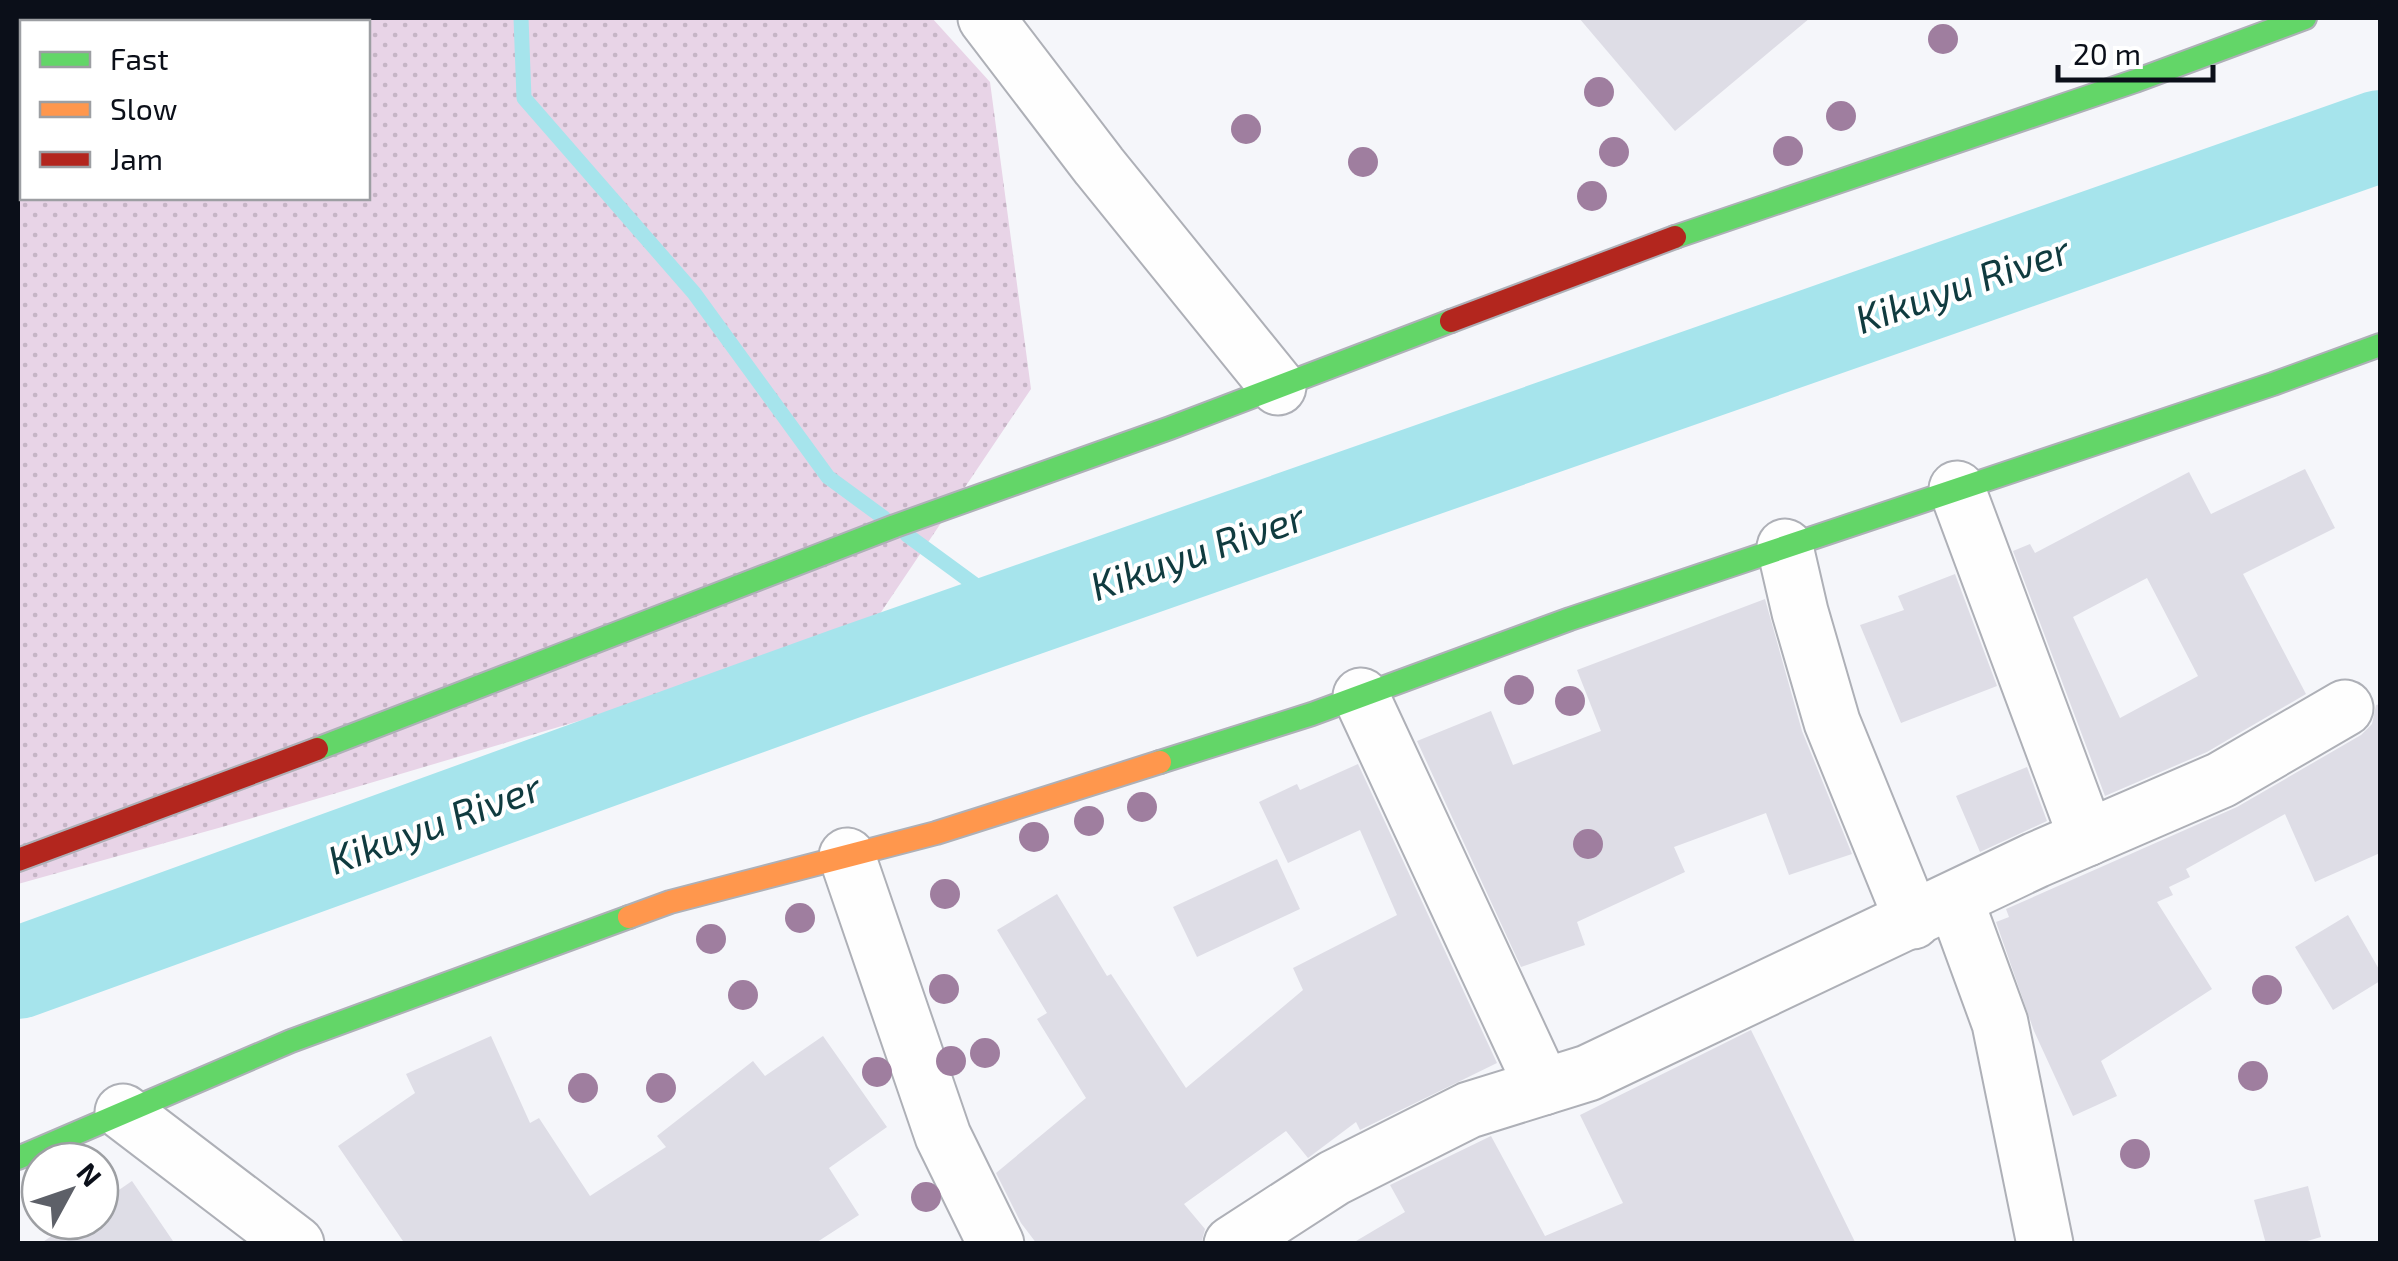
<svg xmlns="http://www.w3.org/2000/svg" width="2398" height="1261" font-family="'Exo 2',sans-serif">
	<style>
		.grass { fill: url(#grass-dots); fill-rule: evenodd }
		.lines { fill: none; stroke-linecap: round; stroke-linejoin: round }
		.stream { stroke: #a6e4ec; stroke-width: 15 }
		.river { stroke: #a6e4ec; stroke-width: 92 }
		.building { fill: #dedde6; fill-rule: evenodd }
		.street-casing { stroke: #aeb0b7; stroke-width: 59 }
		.fast-casing { stroke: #aeb0b7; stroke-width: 26 }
		.slow-casing { stroke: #aeb0b7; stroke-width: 26 }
		.jam-casing { stroke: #aeb0b7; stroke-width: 26 }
		.street { stroke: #fefefe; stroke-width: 55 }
		.fast { stroke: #63d668; stroke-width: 22 }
		.slow { stroke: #ff974d; stroke-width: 22 }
		.jam { stroke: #b3261e; stroke-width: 22 }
		.tree { fill: #9f7e9f }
		.labels { text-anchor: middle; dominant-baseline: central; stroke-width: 8; stroke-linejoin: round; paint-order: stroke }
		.water-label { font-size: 40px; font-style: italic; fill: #103b3f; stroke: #fff }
	</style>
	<defs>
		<pattern id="grass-dots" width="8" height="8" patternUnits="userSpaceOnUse" patternTransform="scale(2.5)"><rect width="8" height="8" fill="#e8d4e7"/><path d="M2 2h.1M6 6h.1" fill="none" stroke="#c6b5c6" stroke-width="1.8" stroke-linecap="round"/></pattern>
	</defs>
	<rect width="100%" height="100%" fill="#f5f6fa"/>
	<path class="grass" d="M18,18H932L990,82L1031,389L865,636L222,827L18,884ZM22,22H368V198H22Z"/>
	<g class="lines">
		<g class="stream">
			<path d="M521,18L524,98L694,293L828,477L884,518"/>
			<path d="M907,535L1015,614"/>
		</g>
		<path class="river" d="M18,973L847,673L2380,136"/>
	</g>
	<g class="building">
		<path d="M1579,18H1810L1675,131Z"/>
		<path d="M2305,469L2335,528L2243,574L2306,694L2207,752L2105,796L2013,551L2030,544L2035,553L2189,472L2211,514ZM2147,578L2198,676L2120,718L2073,617Z"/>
		<path d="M1955,574L1997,686L1901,723L1860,625L1904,610L1898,596Z"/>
		<path d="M1765,599L1802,731L1852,854L1789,875L1766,813L1674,847L1685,872L1577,922L1585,945L1521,967L1417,741L1491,711L1513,765L1601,731L1577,670Z"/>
		<path d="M2380,704V853L2315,882L2285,814L2186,869L2190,877L2169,887L2173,895L2157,902L2212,989L2101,1061L2117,1096L2073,1116L2034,1031L1996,922L2009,917L2006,909L2237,807L2361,735L2372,724L2376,705Z"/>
		<path d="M1358,764L1497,1063L1360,1130L1356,1122L1308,1158L1286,1131L1184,1204L1205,1229L1201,1244H1037L1021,1223L996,1173L1086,1098L1037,1019L1047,1013L997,930L1057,894L1107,976L1111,974L1186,1088L1303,990L1293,968L1397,915L1360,830L1288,863L1259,802L1297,784L1300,790Z"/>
		<path d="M2027,767L2047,821L1980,852L1956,796Z"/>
		<path d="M1277,859L1300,909L1197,957L1173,907Z"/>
		<path d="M2348,915L2380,971V981L2333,1010L2295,947Z"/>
		<path d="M1751,1030L1856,1244H1351L1405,1212L1390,1185L1491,1136L1545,1236L1623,1203L1580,1115Z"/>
		<path d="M491,1036L530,1123L539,1118L590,1196L666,1147L657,1136L753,1061L765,1076L823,1036L887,1127L829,1168L859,1215L814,1244H405L338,1146L415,1093L406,1074Z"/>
		<path d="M132,1181L175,1244H40L73,1221H100V1203Z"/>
		<path d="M2308,1186L2321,1237L2297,1244H2266L2254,1200Z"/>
	</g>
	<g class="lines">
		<g class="street-casing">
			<g id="street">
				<path d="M986,18L1099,166L1278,387"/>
				<path d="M1957,489L2087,838"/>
				<path d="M1785,547L1800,612L1832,722L1913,921"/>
				<path d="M1361,696L1543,1087"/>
				<path d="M847,856L943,1136L996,1244"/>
				<path d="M1955,900L2000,1023L2045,1244"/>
				<path d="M123,1112L296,1244"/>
				<path d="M1232,1244L1334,1178L1469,1110L1588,1073L2036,860L2221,780L2345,708"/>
			</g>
		</g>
		<g class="fast-casing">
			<g id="fast">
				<path d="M1675,237L2135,81L2305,18"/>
				<path d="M317,749L895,526L1170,428L1451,321"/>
				<path d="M1160,762L1312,714L1570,619L2273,384L2380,345"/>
				<path d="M18,1158L291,1041L629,917"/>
			</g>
		</g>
		<g class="slow-casing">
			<path id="slow" d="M629,917L670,902L936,833L1160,762"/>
		</g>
		<g class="jam-casing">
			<g id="jam">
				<path d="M1451,321L1675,237"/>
				<path d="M18,860L317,749"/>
			</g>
		</g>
		<use href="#street" class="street"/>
		<use href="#fast" class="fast"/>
		<use href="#slow" class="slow"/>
		<use href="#jam" class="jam"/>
	</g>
	<g class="tree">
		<circle cx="1943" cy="39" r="15"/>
		<circle cx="1599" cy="92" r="15"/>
		<circle cx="1841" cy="116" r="15"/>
		<circle cx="1246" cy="129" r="15"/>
		<circle cx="1788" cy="151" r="15"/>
		<circle cx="1614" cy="152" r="15"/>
		<circle cx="1363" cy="162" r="15"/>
		<circle cx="1592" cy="196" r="15"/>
		<circle cx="1519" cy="690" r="15"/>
		<circle cx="1570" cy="701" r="15"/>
		<circle cx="1142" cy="807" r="15"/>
		<circle cx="1089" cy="821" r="15"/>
		<circle cx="1034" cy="837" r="15"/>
		<circle cx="1588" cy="844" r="15"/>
		<circle cx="945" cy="894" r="15"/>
		<circle cx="800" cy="918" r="15"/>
		<circle cx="711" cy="939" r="15"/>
		<circle cx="944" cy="989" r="15"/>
		<circle cx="2267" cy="990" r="15"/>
		<circle cx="743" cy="995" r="15"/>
		<circle cx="985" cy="1053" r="15"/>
		<circle cx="951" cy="1061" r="15"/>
		<circle cx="877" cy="1072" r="15"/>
		<circle cx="2253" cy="1076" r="15"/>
		<circle cx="583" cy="1088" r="15"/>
		<circle cx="661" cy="1088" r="15"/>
		<circle cx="2135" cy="1154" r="15"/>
		<circle cx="926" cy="1197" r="15"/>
	</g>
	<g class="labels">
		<g class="water-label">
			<text transform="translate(1962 283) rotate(-19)">Kikuyu River</text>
			<text transform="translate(1197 550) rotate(-19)">Kikuyu River</text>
			<text transform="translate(434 822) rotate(-20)">Kikuyu River</text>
		</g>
	</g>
	<rect width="2398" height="1261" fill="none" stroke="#0b0f19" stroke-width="40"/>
	<rect x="20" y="20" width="350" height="180" fill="#ffffff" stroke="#9d9fa3" stroke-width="2.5"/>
	<rect x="40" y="52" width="50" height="15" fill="#63d668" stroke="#9d9fa3" stroke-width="2.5"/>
	<text x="110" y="70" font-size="30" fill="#0b0f19">Fast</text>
	<rect x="40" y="102" width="50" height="15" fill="#ff974d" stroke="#9d9fa3" stroke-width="2.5"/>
	<text x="110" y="120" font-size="30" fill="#0b0f19">Slow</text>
	<rect x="40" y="152" width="50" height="15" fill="#b3261e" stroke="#9d9fa3" stroke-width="2.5"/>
	<text x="110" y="170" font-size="30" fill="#0b0f19">Jam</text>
	<g transform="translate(70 1191) rotate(50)"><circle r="48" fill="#ffffff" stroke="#9d9fa3" stroke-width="2.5"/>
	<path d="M0-8L18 38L0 25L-18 38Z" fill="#5d6068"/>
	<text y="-15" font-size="28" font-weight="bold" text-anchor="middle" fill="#0b0f19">N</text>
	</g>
	<path d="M2058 65v15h155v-15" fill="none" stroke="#0b0f19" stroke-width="5"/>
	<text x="2073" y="65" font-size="30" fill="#0b0f19" stroke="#ffffff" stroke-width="8" paint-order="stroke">20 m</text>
</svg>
